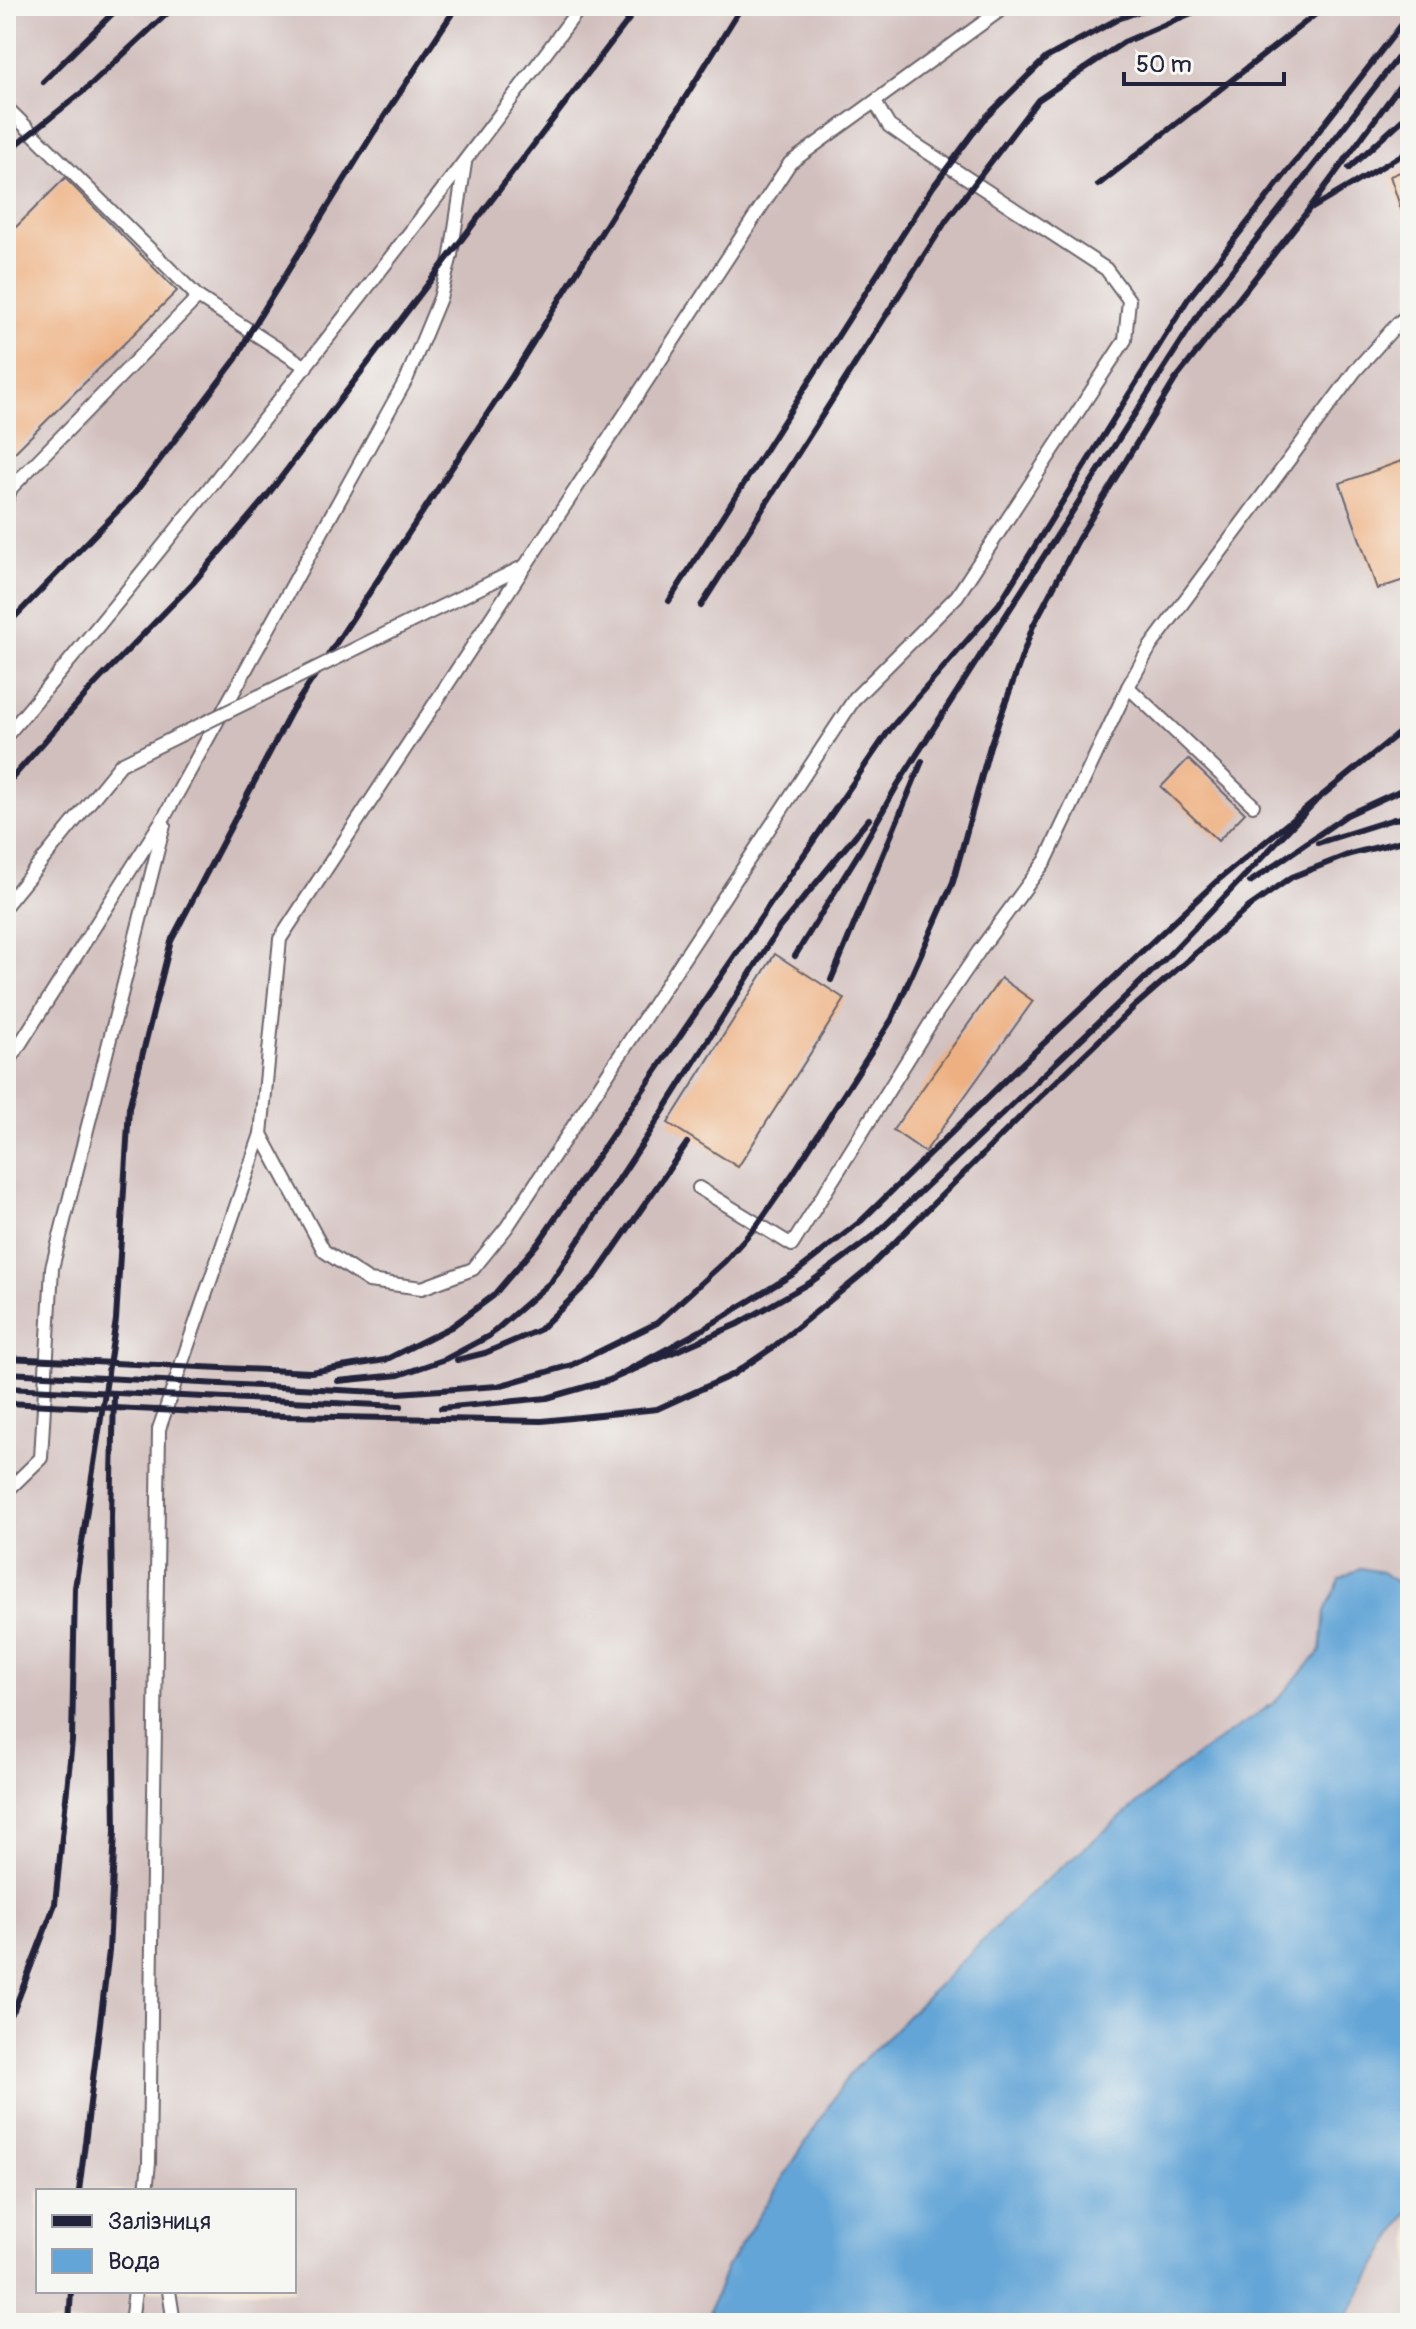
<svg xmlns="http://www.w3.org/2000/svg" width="1416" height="2329" font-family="Pangolin,sans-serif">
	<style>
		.industrial { fill: #d1bfbd; fill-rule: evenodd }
		.water { fill: #63a5d7; stroke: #426489; stroke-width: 2 }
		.building { fill: #eeb081 }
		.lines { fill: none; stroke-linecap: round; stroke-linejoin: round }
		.lane-casing { stroke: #6c656c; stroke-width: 16 }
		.lane { stroke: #fff; stroke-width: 12 }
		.rail { stroke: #22223b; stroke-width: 6 }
		.lane-bridge-casing { stroke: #6c656c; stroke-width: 16; stroke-linecap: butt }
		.lane-bridge { stroke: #fff; stroke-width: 12 }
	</style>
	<rect width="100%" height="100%" fill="#f6f6f2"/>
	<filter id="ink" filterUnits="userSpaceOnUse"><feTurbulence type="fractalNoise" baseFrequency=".0125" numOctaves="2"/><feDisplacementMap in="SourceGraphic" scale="16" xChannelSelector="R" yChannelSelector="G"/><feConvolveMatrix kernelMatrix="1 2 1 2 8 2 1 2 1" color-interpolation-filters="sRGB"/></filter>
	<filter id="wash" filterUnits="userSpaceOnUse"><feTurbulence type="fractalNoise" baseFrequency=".006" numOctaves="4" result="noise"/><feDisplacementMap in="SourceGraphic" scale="32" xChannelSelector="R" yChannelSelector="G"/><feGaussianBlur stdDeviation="1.8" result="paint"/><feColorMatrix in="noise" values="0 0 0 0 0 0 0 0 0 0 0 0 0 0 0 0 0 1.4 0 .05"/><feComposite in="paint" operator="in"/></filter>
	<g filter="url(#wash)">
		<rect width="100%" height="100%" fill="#f4e1c8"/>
		<path class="industrial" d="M6,6H1410V2323H6ZM38,2191H294V2291H38Z"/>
		<path class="water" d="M1360,1568L1382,1572L1410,1592V2208L1343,2323H708L707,2317L727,2266L848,2076L1023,1900L1179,1768L1275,1702L1321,1651L1325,1611L1340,1580Z"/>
		<g id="blocks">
			<g class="building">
				<path d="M1410,168V226L1407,227L1390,176Z"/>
				<path d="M65,178L177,291L6,461V237Z"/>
				<path d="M1410,458V578L1377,589L1340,483Z"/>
				<path d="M1188,759L1245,813L1218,841L1161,787Z"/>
				<path d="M775,954L845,999L738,1167L668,1123Z"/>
				<path d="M1001,978L1033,1001L925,1152L893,1130Z"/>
			</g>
		</g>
	</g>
	<g filter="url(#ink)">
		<use href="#blocks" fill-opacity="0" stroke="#6c656c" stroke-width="2"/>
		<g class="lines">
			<g class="lane-casing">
				<g id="lane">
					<path d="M6,107L198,297L306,367"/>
					<path d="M6,501L11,488L198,297"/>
					<path d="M420,617L525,566"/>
					<path d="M1128,687L1253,805"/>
					<path d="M6,736C88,641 166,543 244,444C359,300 471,154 581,6"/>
					<path d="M6,905L121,764L172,739"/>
					<path d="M6,1066L166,814L407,378L440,298L451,255L465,163"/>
					<path d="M261,1134L324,1251L369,1281L422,1288L473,1269L507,1227L855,698L957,596L1125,340L1129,300L1106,269L912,142L889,126L875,102"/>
					<path d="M699,1188L792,1245L938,1011L979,951L1046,860L1128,687L1150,647L1355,371L1398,323L1410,314"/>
					<path d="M6,1492L41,1458L52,1268L164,825"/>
					<path d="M146,2191L149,2163L159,1429L261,1134L280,939L790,163L1006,6"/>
					<path d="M169,2291L174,2323"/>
					<path d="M131,2323L135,2291"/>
				</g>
			</g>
			<use href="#lane" class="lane"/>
			<g class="rail">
				<path d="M43,82L120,6"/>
				<path d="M6,153L85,90L175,6"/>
				<path d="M1349,168L1410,113"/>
				<path d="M1098,185L1326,6"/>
				<path d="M1314,207L1410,150"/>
				<path d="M669,601L933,187L983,120L1046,58L1118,19L1154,6"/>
				<path d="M701,606L946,221L1038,100L1124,42L1208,6"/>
				<path d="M6,626L134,494L236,359L250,332L374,132L457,6"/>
				<path d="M6,785L95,684L193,583L267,496L639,6"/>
				<path d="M1315,802L1164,960L875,1235L811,1282L738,1324L610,1380L700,1331L795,1273L861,1221L1025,1061L1217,881L1410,724"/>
				<path d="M1318,843L1394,819L1410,817"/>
				<path d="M1250,882L1347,815L1410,786"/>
				<path d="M795,956L860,851L898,784L1202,309L1410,42"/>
				<path d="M831,980L922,761"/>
				<path d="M6,1358L311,1372L385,1360L451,1327L493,1296L539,1242L890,729L999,604L1188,299L1410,14"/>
				<path d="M457,1360L485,1353L539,1330L596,1275L687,1143"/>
				<path d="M6,1373L398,1393L498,1386L572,1365L657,1323L725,1261L758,1224L792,1175L892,1019L953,882L990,746L1033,626L1079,538L1175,380L1306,213L1410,72"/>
				<path d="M338,1381L399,1375L446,1359L489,1336L552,1281L650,1132L779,928L869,819"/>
				<path d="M6,1388L401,1406"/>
				<path d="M6,1403L285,1416L542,1421L657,1409L732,1375L772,1348L866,1271L1038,1099L1135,1006L1249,907L1292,877L1350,854L1410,839"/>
				<path d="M441,1408L547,1398L610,1380"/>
				<path d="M6,2019L14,2010L55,1904L72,1741L75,1588L116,1320L129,1108L171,941L292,710L511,378L742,6"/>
				<path d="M79,2191L109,1951L115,1831L111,1517L114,1396"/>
				<path d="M69,2323L71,2291"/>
			</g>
			<g class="lane-bridge-casing">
				<path id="lane-bridge" d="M172,739L420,617"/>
			</g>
			<use href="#lane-bridge" class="lane-bridge"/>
		</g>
	</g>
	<rect width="1416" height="2329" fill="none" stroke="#f6f6f2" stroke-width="32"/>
	<rect x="36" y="2189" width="260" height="104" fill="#f6f6f2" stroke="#a1a1a9" stroke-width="2"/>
	<rect x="52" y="2215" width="40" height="12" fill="#22223b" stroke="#a1a1a9" stroke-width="2"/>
	<text x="108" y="2229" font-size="24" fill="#22223b">Залізниця</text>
	<rect x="52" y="2249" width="40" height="24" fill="#63a5d7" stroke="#a1a1a9" stroke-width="2"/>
	<text x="108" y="2269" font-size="24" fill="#22223b">Вода</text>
	<path d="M1124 72v12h160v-12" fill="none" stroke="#22223b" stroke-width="4"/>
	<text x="1136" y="72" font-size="24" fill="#22223b" stroke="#f6f6f2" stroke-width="6" paint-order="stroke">50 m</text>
</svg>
